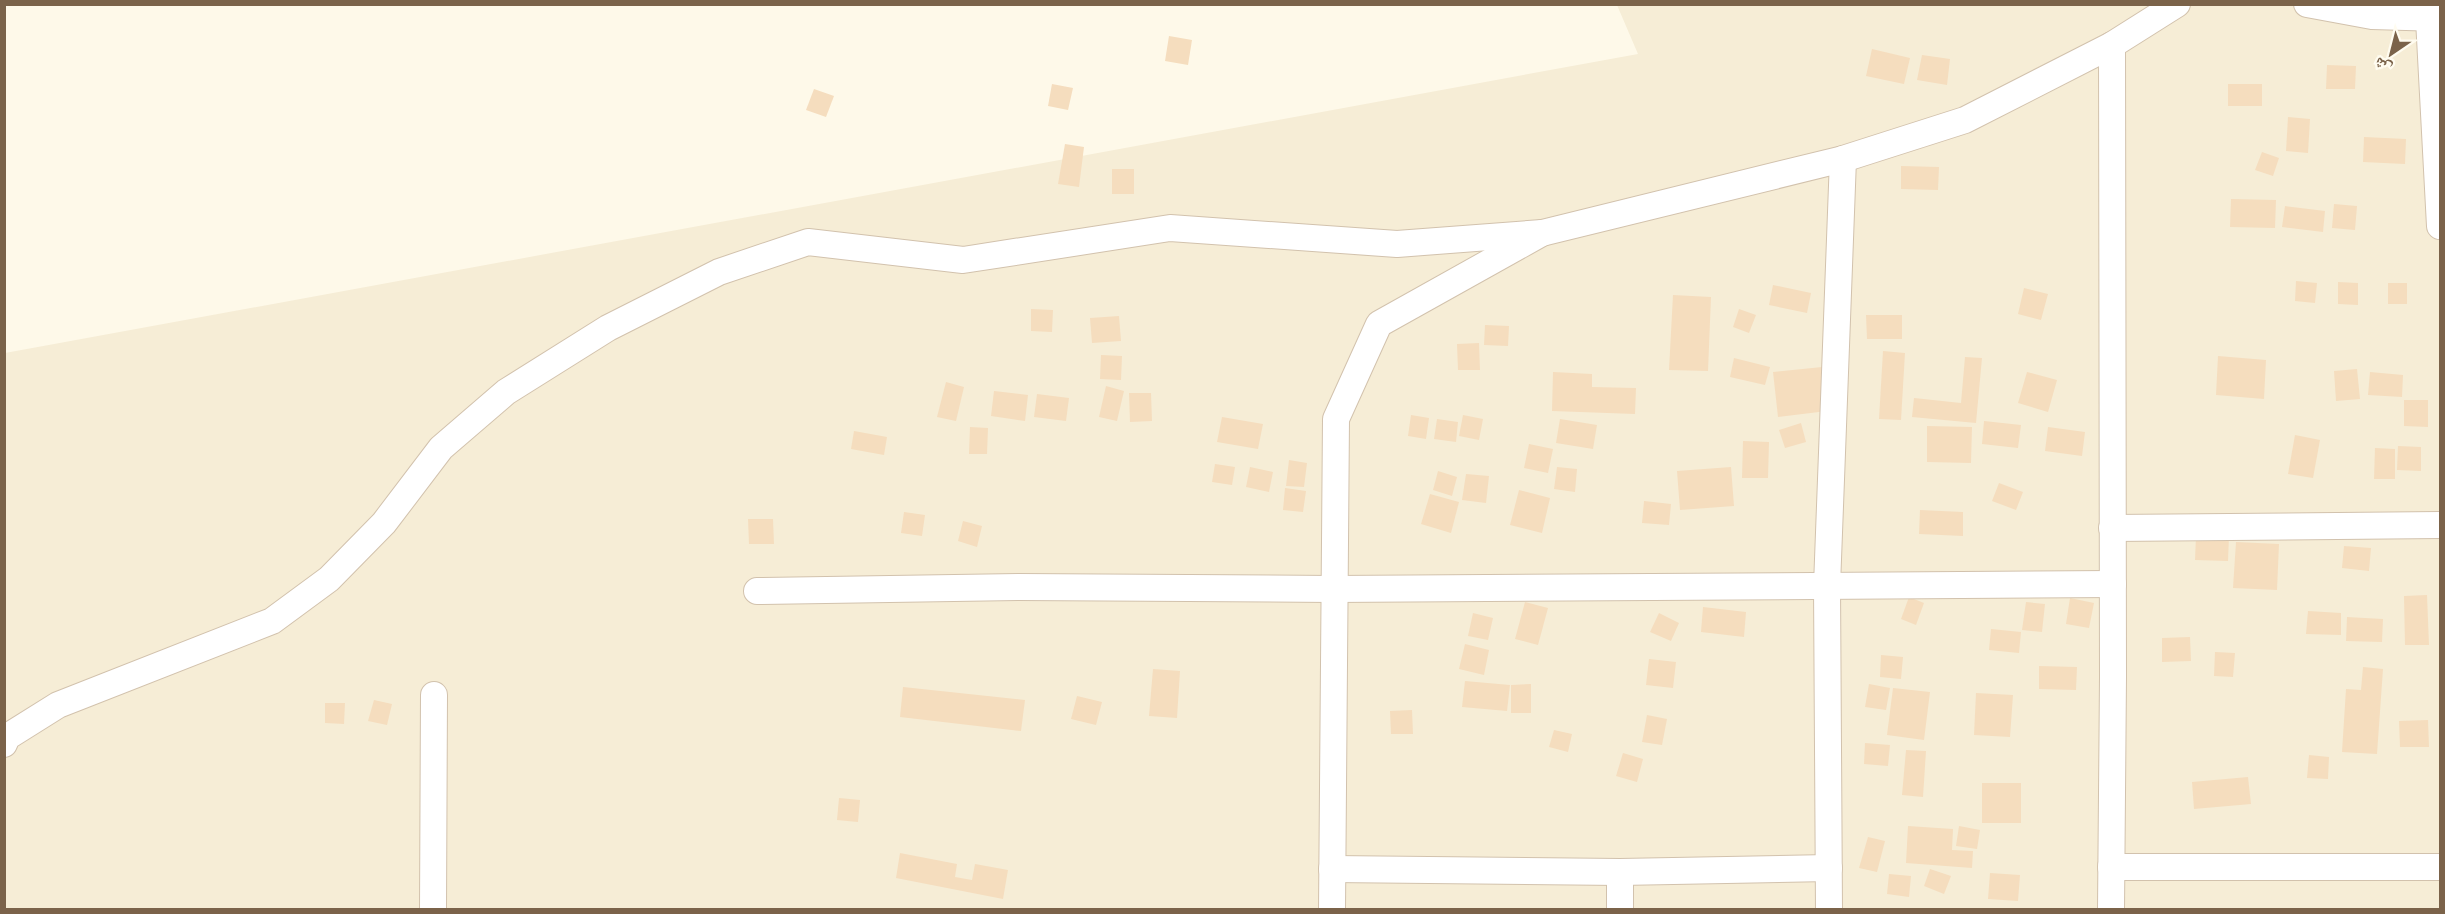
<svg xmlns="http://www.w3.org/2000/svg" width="2445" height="914" font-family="Quicksand,'Noto Naskh Arabic',sans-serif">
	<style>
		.residential { fill: #f6edd6 }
		.building { fill: #f5ddbe }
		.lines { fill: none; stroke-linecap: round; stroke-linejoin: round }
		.minor-casing { stroke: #d2c2ad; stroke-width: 28 }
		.minor { stroke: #fff; stroke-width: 26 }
	</style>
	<rect width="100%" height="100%" fill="#fef9e9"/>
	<path class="residential" d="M1617,5H2440V909L5,910V353L1638,54Z"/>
	<g class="building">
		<path d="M1169,36L1192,40L1188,65L1165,61Z"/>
		<path d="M1872,49L1910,58L1904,84L1866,76Z"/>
		<path d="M1922,55L1950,59L1947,85L1917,80Z"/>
		<path d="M2327,65L2356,66L2355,89H2326Z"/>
		<path d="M1052,84L1073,88L1068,110L1048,106Z"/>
		<rect x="2228" y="84" width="34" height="22"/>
		<path d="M814,89L834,96L826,117L806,110Z"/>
		<path d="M2288,117L2310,119L2308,153L2286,151Z"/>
		<path d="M2364,137L2406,139L2405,164L2363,162Z"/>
		<path d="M1065,144L1084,147L1079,187L1058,184Z"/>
		<path d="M2262,152L2279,158L2273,176L2255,170Z"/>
		<path d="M1901,166L1939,167L1938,190L1901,189Z"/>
		<rect x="1112" y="169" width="22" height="25"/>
		<path d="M2231,199L2276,200L2275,228L2230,227Z"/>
		<path d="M2334,204L2357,206L2355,230L2332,228Z"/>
		<path d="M2285,206L2325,211L2323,232L2282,227Z"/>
		<path d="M2296,281L2317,283L2315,303L2295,301Z"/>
		<path d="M2338,282L2358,283V305L2338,304Z"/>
		<rect x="2388" y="283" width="19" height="21"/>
		<path d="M1773,285L1811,293L1807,313L1769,305Z"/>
		<path d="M2024,288L2048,294L2041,320L2018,314Z"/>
		<path d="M1673,295L1711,297L1708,371L1669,370Z"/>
		<path d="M1031,309L1053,310L1052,332L1031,331Z"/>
		<path d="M1739,309L1756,315L1749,333L1733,327Z"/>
		<path d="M1866,315H1902V339H1867Z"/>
		<path d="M1119,316L1121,341L1092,343L1090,318Z"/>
		<path d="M1485,325L1509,326L1508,346L1484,345Z"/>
		<path d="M1479,343L1480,370H1458L1457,344Z"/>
		<path d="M1883,351L1905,353L1901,420L1879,419Z"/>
		<path d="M1101,355L1122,356L1121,380L1100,379Z"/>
		<path d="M2218,356L2266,360L2264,399L2216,395Z"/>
		<path d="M1965,357L1982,358L1976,423L1912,417L1914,398L1961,403Z"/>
		<path d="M1734,358L1770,367L1765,385L1730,377Z"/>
		<path d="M1822,367L1827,411L1778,417L1773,372Z"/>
		<path d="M2357,369L2360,399L2336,401L2334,371Z"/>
		<path d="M1553,372L1592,374V387L1636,388L1635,414L1552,411Z"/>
		<path d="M2027,372L2057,380L2048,412L2018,403Z"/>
		<path d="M2370,372L2403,375L2402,397L2368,395Z"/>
		<path d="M946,382L964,387L956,421L937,417Z"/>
		<path d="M1106,386L1124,391L1117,421L1099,417Z"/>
		<path d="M994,391L1028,395L1025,421L991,416Z"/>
		<path d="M1129,393H1151L1152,421L1130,422Z"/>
		<path d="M1037,394L1069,398L1066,421L1034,417Z"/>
		<path d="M2404,400H2428V427L2404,426Z"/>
		<path d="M1411,415L1429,418L1426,439L1408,436Z"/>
		<path d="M1463,415L1483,419L1479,440L1459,436Z"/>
		<path d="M1222,417L1263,424L1258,449L1217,442Z"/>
		<path d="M1437,419L1458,422L1456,442L1434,439Z"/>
		<path d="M1560,419L1597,425L1593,449L1556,443Z"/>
		<path d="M1984,421L2021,425L2018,448L1982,444Z"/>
		<path d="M1801,423L1806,442L1785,448L1779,430Z"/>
		<path d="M1927,426L1972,427L1971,463L1927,462Z"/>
		<path d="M970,427L988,428L987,454H969Z"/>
		<path d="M2048,427L2085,432L2082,456L2045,451Z"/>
		<path d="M854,431L887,437L884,455L851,449Z"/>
		<path d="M2295,435L2320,440L2313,478L2288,474Z"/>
		<path d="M1743,441L1769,442L1768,478H1742Z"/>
		<path d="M1529,444L1553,449L1548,473L1524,468Z"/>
		<path d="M2398,446L2421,447V471L2397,470Z"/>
		<path d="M2375,448L2395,449V479H2374Z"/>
		<path d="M1289,460L1307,463L1304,487L1286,486Z"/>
		<path d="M1215,464L1235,467L1232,485L1212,482Z"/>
		<path d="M1250,467L1273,472L1269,492L1246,487Z"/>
		<path d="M1557,467L1577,469L1575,492L1554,489Z"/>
		<path d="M1731,467L1734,506L1680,510L1677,471Z"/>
		<path d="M1438,471L1457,477L1452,496L1433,490Z"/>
		<path d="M1466,474L1489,476L1486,503L1462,500Z"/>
		<path d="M1999,483L2023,492L2016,510L1992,501Z"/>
		<path d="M1285,488L1306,491L1303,512L1283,510Z"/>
		<path d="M1519,490L1550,498L1542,533L1510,525Z"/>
		<path d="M1430,494L1459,502L1451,533L1421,524Z"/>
		<path d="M1644,501L1671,504L1669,525L1642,523Z"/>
		<path d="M1920,510L1963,512V536L1919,534Z"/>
		<path d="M904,512L925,515L922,536L901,533Z"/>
		<path d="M748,519H773L774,544H749Z"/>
		<path d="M963,521L982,526L977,547L958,541Z"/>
		<path d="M2196,536H2229L2228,561L2195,560Z"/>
		<path d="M2236,542L2279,544L2277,590L2233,588Z"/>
		<path d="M2344,546L2371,548L2369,571L2342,568Z"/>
		<path d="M2427,595L2429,645H2405L2404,596Z"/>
		<path d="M1909,597L1924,603L1916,625L1901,619Z"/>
		<path d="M2070,598L2094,603L2089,628L2066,624Z"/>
		<path d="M1525,602L1548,608L1538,645L1515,639Z"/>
		<path d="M2026,602L2045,604L2042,632L2022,630Z"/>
		<path d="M1703,607L1746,612L1744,637L1701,632Z"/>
		<path d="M2308,611L2341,613V635L2306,634Z"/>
		<path d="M1473,613L1493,618L1488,640L1468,636Z"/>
		<path d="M1659,613L1679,623L1671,641L1650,632Z"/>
		<path d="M2347,617L2383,619L2382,642L2346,641Z"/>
		<path d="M1991,629L2021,632L2019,653L1989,650Z"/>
		<path d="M2190,637L2191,661L2162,662V638Z"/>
		<path d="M1465,644L1489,650L1484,675L1459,669Z"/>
		<path d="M2215,652L2235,653L2233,677L2214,676Z"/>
		<path d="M1881,655L1903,657L1901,679L1880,677Z"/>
		<path d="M1649,659L1676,662L1673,688L1646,685Z"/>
		<path d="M2039,666L2077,667L2076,690L2039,689Z"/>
		<path d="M2363,667L2383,669L2377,754L2342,752L2346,689L2361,690Z"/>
		<path d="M1153,669L1180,671L1177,718L1149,716Z"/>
		<path d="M1465,681L1510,685L1507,711L1462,707Z"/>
		<path d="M1531,684V713H1511V685Z"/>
		<path d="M1869,684L1890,688L1886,710L1865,707Z"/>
		<path d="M903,687L1025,700L1021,731L900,717Z"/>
		<path d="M1893,688L1930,692L1924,740L1887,735Z"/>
		<path d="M1976,693L2013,695L2010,737L1974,735Z"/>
		<path d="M1077,696L1102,702L1096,725L1071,719Z"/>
		<path d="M374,700L392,704L387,725L368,721Z"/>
		<path d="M325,703H345L344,724L325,723Z"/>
		<path d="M1412,710L1413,734H1391L1390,711Z"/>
		<path d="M1647,715L1667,719L1662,745L1642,742Z"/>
		<path d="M2428,720L2429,747H2400L2399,721Z"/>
		<path d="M1554,730L1572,734L1568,752L1549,747Z"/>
		<path d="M1865,743L1890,745L1888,766L1864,764Z"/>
		<path d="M1906,750L1926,751L1923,797L1902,795Z"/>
		<path d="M1623,753L1643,759L1637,782L1616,776Z"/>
		<path d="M2309,755L2329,757L2328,779L2307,778Z"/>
		<path d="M2248,777L2251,804L2194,809L2192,782Z"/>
		<rect x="1982" y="783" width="39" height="40"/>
		<path d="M839,798L860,800L858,822L837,820Z"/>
		<path d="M1908,826L1953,829L1952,850L1973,851L1972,868L1906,863Z"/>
		<path d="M1959,826L1980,830L1977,849L1956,846Z"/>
		<path d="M1868,837L1885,841L1877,872L1859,868Z"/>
		<path d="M900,853L957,864L955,877L972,880L975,864L1008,870L1003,899L896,878Z"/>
		<path d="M1930,869L1951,876L1944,894L1924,886Z"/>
		<path d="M1990,873L2020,875L2018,901L1988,899Z"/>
		<path d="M1889,874L1911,876L1909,897L1887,894Z"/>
	</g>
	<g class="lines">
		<g class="minor-casing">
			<g id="minor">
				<path d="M2307,4L2372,16L2440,18"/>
				<path d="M2429,19L2440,226"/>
				<path d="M2112,528L2440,525"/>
				<path d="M757,591L1019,587L1333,589L2113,584"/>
				<path d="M4,744L7,737L58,705L272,621L329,579L384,523L441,448L506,392L608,328L719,272L808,242L963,260L1170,228L1397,244L1542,233"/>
				<path d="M2111,867H2440"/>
				<path d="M1332,869L1620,872L1829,868"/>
				<path d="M433,910L434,695"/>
				<path d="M1332,910L1336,419L1379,324L1542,233L1843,159L1965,120L2112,45L2177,4"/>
				<path d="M1620,910V872"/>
				<path d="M1829,910L1827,586L1843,159"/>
				<path d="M2111,910L2113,677L2112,45"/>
			</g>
		</g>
		<use href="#minor" class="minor"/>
	</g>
	<rect width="2445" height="914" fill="none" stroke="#7b634a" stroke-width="12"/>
	<g transform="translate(2391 54) rotate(215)" stroke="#fffcf0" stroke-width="4.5" paint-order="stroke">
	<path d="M0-4.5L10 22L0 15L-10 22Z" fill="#7b634a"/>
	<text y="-9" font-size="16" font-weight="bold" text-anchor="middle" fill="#7b634a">ش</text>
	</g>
</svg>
